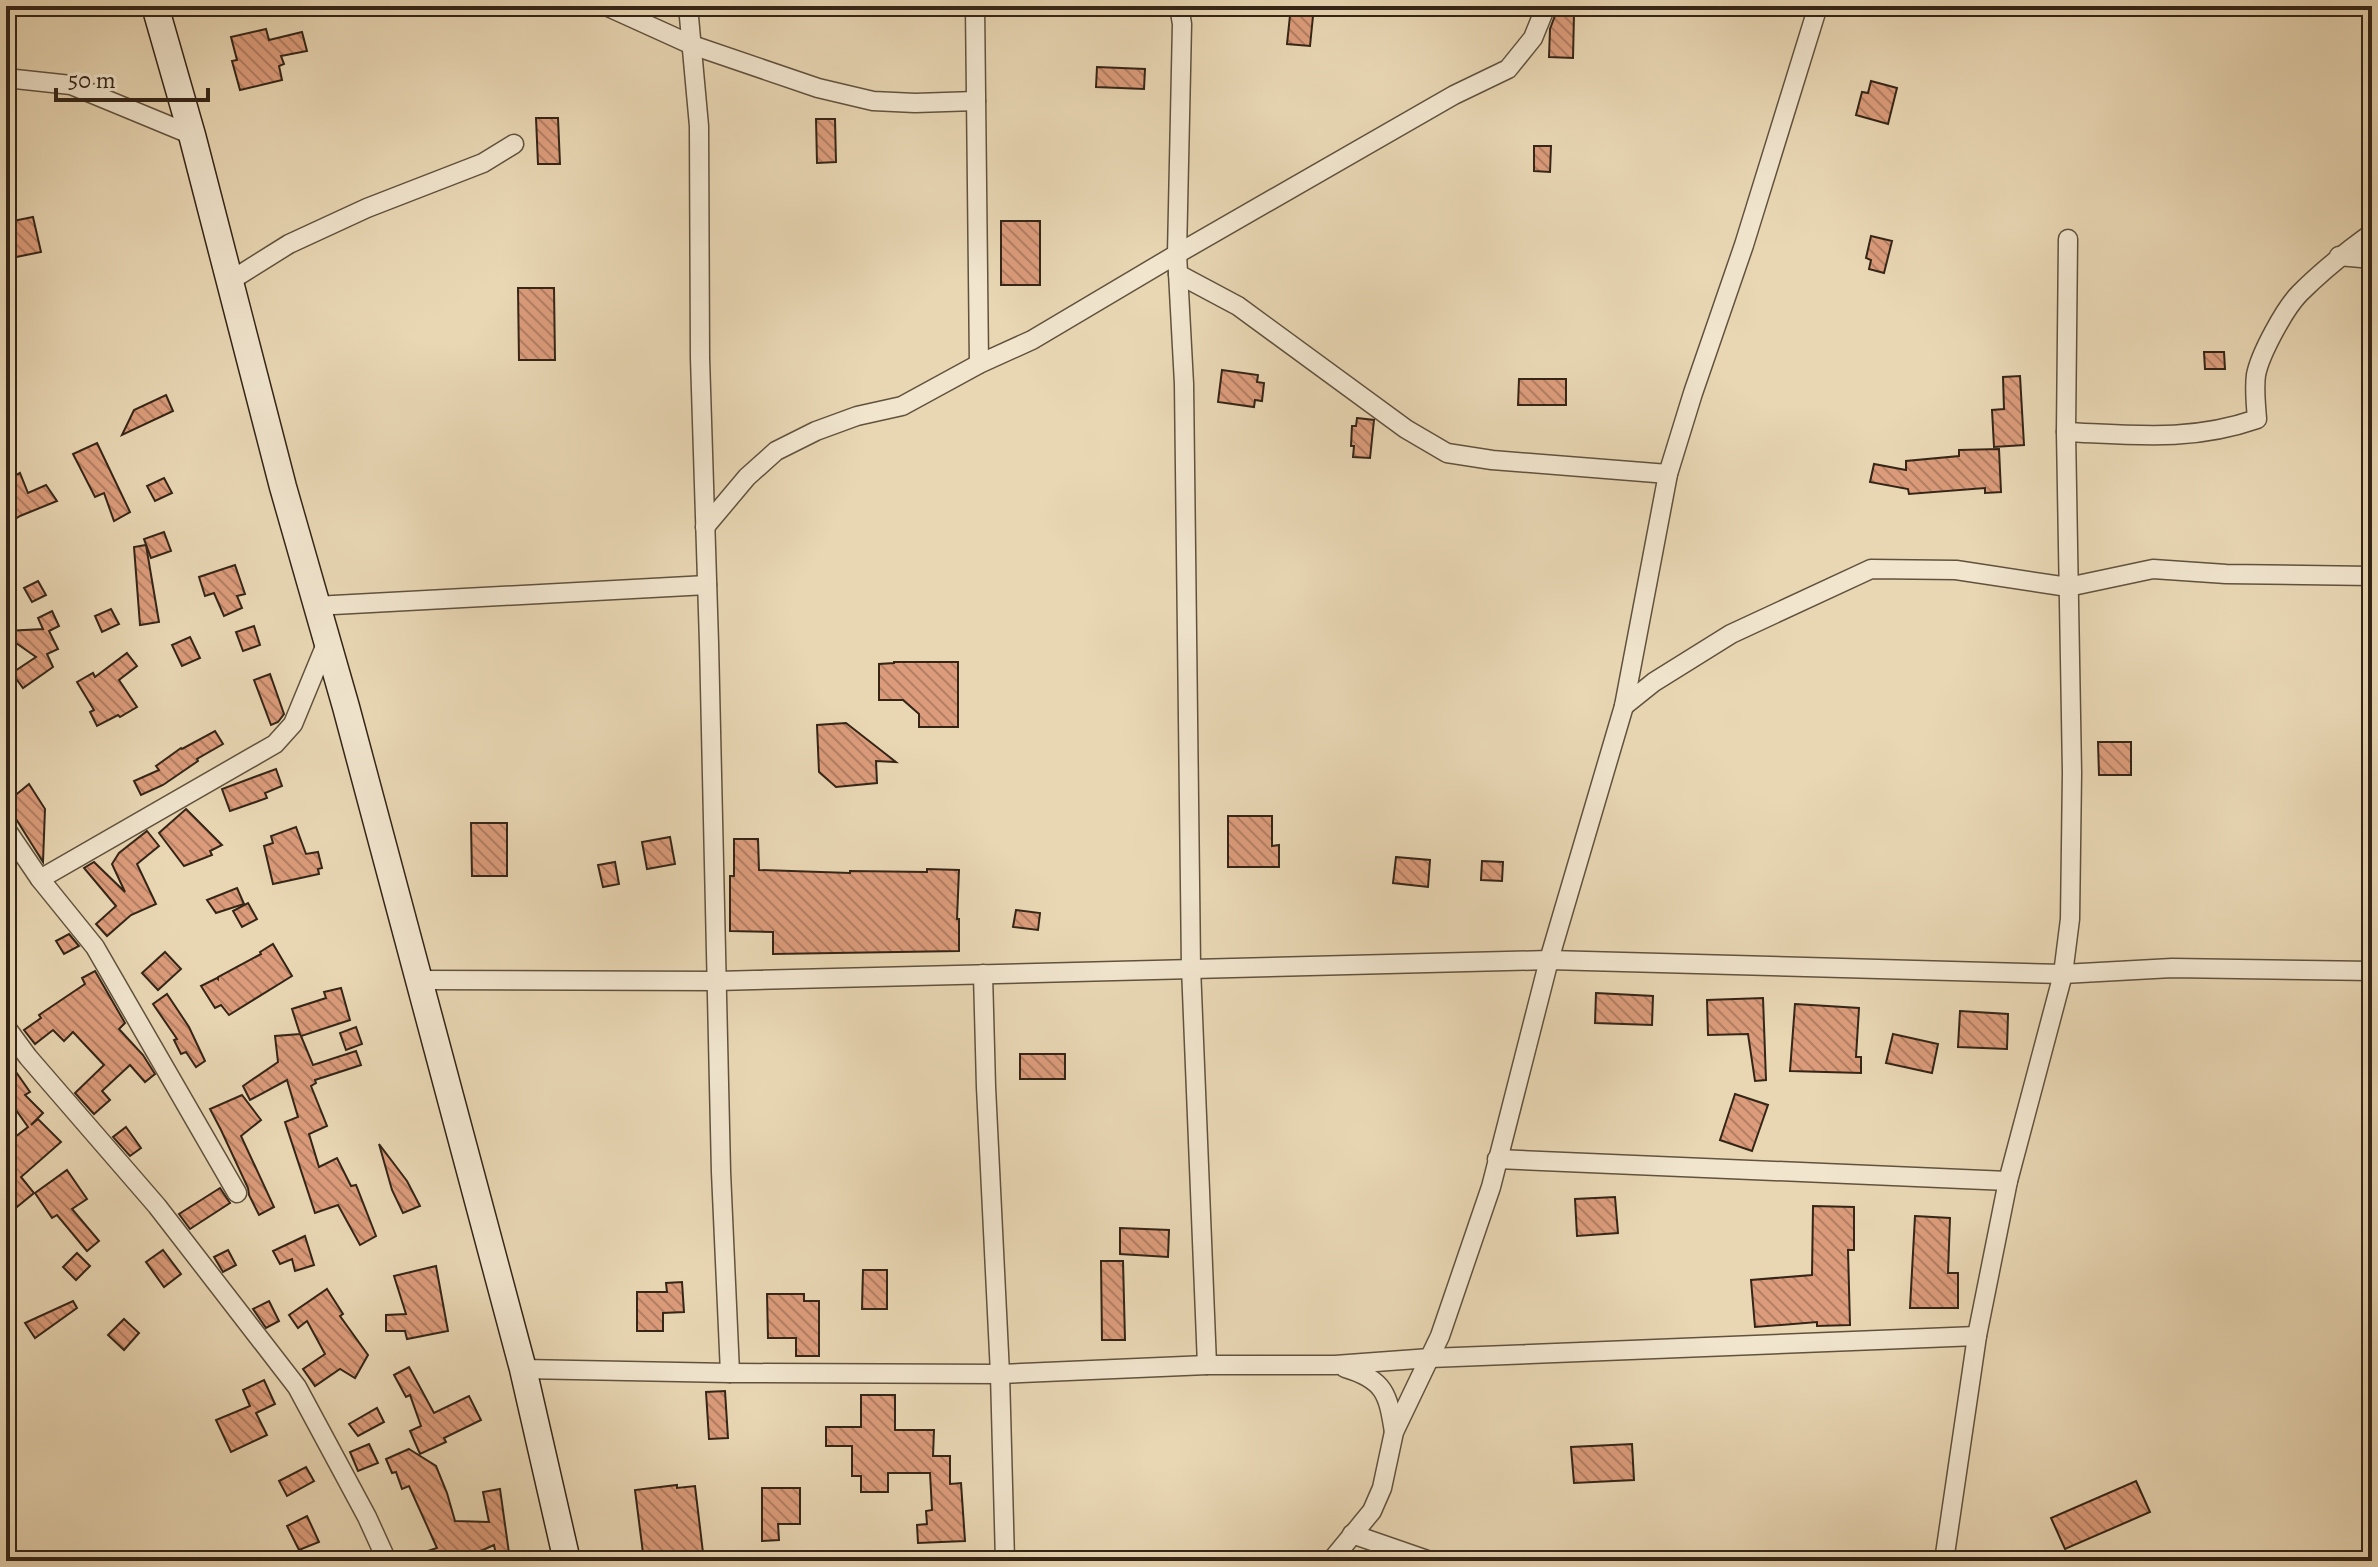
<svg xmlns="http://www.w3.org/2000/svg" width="2378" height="1567" font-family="Alegreya,serif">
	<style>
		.building { fill: url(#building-back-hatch); stroke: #342517; stroke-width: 2 }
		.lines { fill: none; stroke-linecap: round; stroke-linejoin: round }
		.minor-casing { stroke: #61523e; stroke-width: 21 }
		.secondary-casing { stroke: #342517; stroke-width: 29 }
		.minor { stroke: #f1e5ce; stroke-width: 18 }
		.secondary { stroke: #f1e5ce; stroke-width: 26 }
	</style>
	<defs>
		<pattern id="building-back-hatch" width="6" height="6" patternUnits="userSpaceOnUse" patternTransform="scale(2)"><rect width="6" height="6" fill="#dc9c7b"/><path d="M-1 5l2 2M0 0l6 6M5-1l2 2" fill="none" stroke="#b37f64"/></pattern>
	</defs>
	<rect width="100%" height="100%" fill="#e9d7b4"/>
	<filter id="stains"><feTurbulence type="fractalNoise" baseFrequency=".0025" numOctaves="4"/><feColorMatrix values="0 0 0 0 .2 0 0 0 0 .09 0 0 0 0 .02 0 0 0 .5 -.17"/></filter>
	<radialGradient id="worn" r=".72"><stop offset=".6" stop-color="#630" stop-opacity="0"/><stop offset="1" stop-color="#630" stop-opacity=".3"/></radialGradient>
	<g class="building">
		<path d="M1291,6H1314L1310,46L1287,44Z"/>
		<path d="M1556,13L1574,14L1573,58L1549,57L1550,29Z"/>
		<path d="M266,29L269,40L302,32L307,51L281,56L284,64L279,66L282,80L240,90L232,61L237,60L231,37Z"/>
		<path d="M1097,67L1145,69L1144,89L1096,87Z"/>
		<path d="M1871,81L1897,88L1888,124L1856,115L1862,92L1868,93Z"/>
		<path d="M536,118H558L560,164H538Z"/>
		<path d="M816,119H835L836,162L817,163Z"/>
		<path d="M1534,146H1551L1550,172L1534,171Z"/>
		<path d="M33,217L41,252L16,257L8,222Z"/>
		<rect x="1001" y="221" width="39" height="64"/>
		<path d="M1871,236L1892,241L1884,273L1869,269L1871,260L1866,258Z"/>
		<path d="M518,288H554L555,360H519Z"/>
		<path d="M2204,352H2224L2225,369H2205Z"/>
		<path d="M1222,370L1258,375L1257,382L1264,383L1262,401L1255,400L1254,407L1218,402Z"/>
		<path d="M2020,376L2024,445L1994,447L1992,410L2004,409L2003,377Z"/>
		<path d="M1519,379H1566V405H1518Z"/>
		<path d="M166,395L173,411L122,435L134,410Z"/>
		<path d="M1357,418L1374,420L1370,458L1353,457L1354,446H1351L1352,426H1356Z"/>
		<path d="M97,443L130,512L114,521L104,493L95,497L73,454Z"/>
		<path d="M1999,449L2001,492L1985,493V488L1909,494L1908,489L1870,482L1874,464L1906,470V461L1959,456V450Z"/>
		<path d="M20,473L28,493L46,485L57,501L20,516L6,525V480Z"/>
		<path d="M164,478L172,493L155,501L147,486Z"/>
		<path d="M164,532L171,551L151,558L144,539Z"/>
		<path d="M146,545L159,622L140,625L134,547Z"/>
		<path d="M235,565L245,594L237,596L242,608L224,616L214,593L205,596L199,577Z"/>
		<path d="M38,581L46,595L32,602L24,588Z"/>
		<path d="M111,609L119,624L102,632L95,616Z"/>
		<path d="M52,611L59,626L49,631L58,649L47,654L53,667L23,688L12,673L36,657L6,636V631L43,629L38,618Z"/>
		<path d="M254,626L260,645L243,651L236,632Z"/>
		<path d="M190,637L200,658L182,666L172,645Z"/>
		<path d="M127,653L137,666L119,680L137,707L120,717L118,715L97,726L90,712L94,710L77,682L93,673L95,677Z"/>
		<path d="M894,662H958V727H919V714L903,700H879V664L894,663Z"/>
		<path d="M270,674L284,714L278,722L271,725L254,680Z"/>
		<path d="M846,723L896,762L876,761L877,783L836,787L819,772L817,725Z"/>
		<path d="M215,731L223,744L197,759L198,761L163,785L141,795L134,781L159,770L156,766L181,748L182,749Z"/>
		<path d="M2098,742H2131V775H2099Z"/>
		<path d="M276,769L282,786L265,793L267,798L230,811L222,789Z"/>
		<path d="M29,784L45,809L43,862L6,803Z"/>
		<path d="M186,809L222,845L210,851L212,855L184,866L159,833Z"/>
		<path d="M1228,816H1272V846L1279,845V867H1228Z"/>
		<path d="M471,823H507V876H472Z"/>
		<path d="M296,827L306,854L318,852L322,868L318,869L319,874L273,884L264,846L273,843L271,836Z"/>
		<path d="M147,831L159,846L137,864L156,904L131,915L107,936L96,924L116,906L84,868L94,862L125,892L112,864L119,853Z"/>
		<path d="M670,837L675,864L647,869L642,842Z"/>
		<path d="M734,839H758L759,870L850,873V871L927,872V869L959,870L957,919H959V951L773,954V932L730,931V876H734Z"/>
		<path d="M1396,857L1430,860L1428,887L1393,883Z"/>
		<path d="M1482,861L1503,862L1502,881L1481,880Z"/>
		<path d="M615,862L619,884L603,887L598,865Z"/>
		<path d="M237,888L244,904L216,913L207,900Z"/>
		<path d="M248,903L257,919L242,927L233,911Z"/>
		<path d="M1016,910L1040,913L1038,930L1013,927Z"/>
		<path d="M69,934L79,946L64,954L56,941Z"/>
		<path d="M273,944L292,976L229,1015L221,1005L215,1008L201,986L217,978L218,979V977L261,954L260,952Z"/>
		<path d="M165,952L181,969L158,990L142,973Z"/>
		<path d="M95,971L125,1023L119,1029L143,1055L155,1074L145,1082L130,1065L102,1091L110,1100L94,1114L75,1093L104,1065L73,1032L64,1041L53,1030L35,1044L24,1030L41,1018L39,1015L85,984L82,978Z"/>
		<path d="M341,988L350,1020L301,1036L313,1065L356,1051L361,1065L315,1080L316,1083L311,1086L327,1126L309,1134L319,1167L337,1158L351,1186L356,1185L376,1236L360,1245L338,1205L315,1213L285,1122L298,1117L287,1080L250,1100L243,1086L278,1062L275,1036L300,1034L292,1009L326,998L324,992Z"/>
		<path d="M1596,993L1653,996L1652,1025L1595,1023Z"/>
		<path d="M167,994L189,1027L205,1061L196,1067L186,1052L181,1054L174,1040L177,1039L153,1004Z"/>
		<path d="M1763,998L1766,1080L1755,1081L1748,1034L1708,1035L1707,1000Z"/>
		<path d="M1795,1004L1859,1008L1856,1057H1861V1073L1790,1071Z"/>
		<path d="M1960,1011L2008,1014L2007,1049L1958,1047Z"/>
		<path d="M356,1027L362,1044L346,1050L340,1033Z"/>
		<path d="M1893,1034L1938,1044L1932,1073L1886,1063Z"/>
		<rect x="1020" y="1054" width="45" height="25"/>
		<path d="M16,1072L30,1092L25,1095L43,1113L31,1125L38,1119L61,1142L21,1177L34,1193L6,1216V1144L28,1127L6,1096V1076L8,1078Z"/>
		<path d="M1735,1094L1768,1105L1752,1151L1720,1140Z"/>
		<path d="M242,1095L261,1120L241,1136L274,1207L259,1215L249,1195L248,1188L221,1130L210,1109Z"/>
		<path d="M126,1127L141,1148L130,1156L113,1137Z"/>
		<path d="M379,1144L407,1181L420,1206L403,1213L392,1190Z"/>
		<path d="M67,1170L87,1199L72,1209L99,1241L87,1251L57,1215L52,1218L35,1193Z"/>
		<path d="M220,1188L230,1203L190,1229L179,1214Z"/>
		<path d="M1615,1197L1618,1233L1577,1236L1575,1199Z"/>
		<path d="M1813,1206L1854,1207V1250H1848L1850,1325L1817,1326V1322L1755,1327L1751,1280L1812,1275Z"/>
		<path d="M1915,1216L1950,1218L1948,1273H1958V1308H1910Z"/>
		<path d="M1120,1228L1169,1230L1168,1257L1120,1254Z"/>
		<path d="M305,1236L314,1265L295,1271L292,1259L280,1264L273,1251Z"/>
		<path d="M163,1250L181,1274L164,1287L146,1262Z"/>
		<path d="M228,1250L236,1265L223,1272L214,1257Z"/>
		<path d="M77,1253L90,1266L76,1280L63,1267Z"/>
		<path d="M1101,1261H1123L1125,1340H1102Z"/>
		<path d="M436,1266L448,1331L407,1339L405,1331H386V1315L406,1314L394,1276Z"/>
		<path d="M863,1270H887V1309H862Z"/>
		<path d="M682,1282L684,1312L663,1313V1331H637V1292H667L666,1283Z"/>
		<path d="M327,1289L343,1314L340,1316L368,1355L355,1378L340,1369L315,1386L303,1369L325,1354L307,1321L298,1328L289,1315Z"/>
		<path d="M767,1294H804V1301H819V1356H796V1338H768Z"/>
		<path d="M73,1301L77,1308L35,1338L25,1323Z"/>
		<path d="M269,1301L279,1321L266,1328L253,1309Z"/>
		<path d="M124,1319L139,1333L124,1350L108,1335Z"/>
		<path d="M409,1367L434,1413L469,1396L481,1420L444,1438L446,1442L420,1454L410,1431L421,1426L410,1395L406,1397L394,1375Z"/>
		<path d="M264,1380L275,1404L256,1413L267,1435L231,1452L216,1420L250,1406L243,1390Z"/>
		<path d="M725,1391L728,1438L709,1439L706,1392Z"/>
		<path d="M861,1395H895V1430H934L933,1456H950V1484L961,1483L965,1541L918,1543L917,1525L927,1524L926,1511L932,1510L930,1473H888V1492H861V1476H852V1446H826V1427H861Z"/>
		<path d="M377,1408L384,1422L358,1436L349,1424Z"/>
		<path d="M369,1444L378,1463L358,1471L350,1452Z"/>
		<path d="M1632,1444L1634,1480L1574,1483L1571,1447Z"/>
		<path d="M409,1449L436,1466L447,1493L455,1521L489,1522L483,1492L500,1489L509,1553L496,1555L494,1545L458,1561H406V1558L437,1548L409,1486L402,1489L396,1472L392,1473L386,1459Z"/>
		<path d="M306,1467L314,1481L287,1496L279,1481Z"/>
		<path d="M2136,1481L2150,1512L2065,1549L2051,1518Z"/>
		<path d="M677,1485V1488L695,1486L704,1561H644L635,1490Z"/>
		<path d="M762,1488H800V1524H778L779,1540L762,1541Z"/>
		<path d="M307,1516L319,1542L299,1550L287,1526Z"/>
	</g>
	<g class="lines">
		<g class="minor-casing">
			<g id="minor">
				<path d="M606,6L692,45L818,88L873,101L915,103L976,101"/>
				<path d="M688,6L699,126L700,358L709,643L721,1172L730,1373"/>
				<path d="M975,6L979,364"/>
				<path d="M1179,6L1182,24L1177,254L1184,384L1191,967L1207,1365"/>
				<path d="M6,78L71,85L192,135"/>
				<path d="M2339,256L2372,259"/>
				<path d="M1178,274L1238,306L1406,429L1447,453L1492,460L1668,474"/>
				<path d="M230,281L289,244L367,208L483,163L514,144"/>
				<path d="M2066,432C2134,435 2191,442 2257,419C2256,405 2254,389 2256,375C2260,354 2285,308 2300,293C2322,271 2347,251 2372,233"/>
				<path d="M705,527L747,477L776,451L816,431L857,416L902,406L979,364L1032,340L1177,254L1454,95L1508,69L1533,38L1546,6"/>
				<path d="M315,606L707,585"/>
				<path d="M1624,706L1654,682L1731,634L1871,569L1956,570L2068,587L2153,569L2226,574L2372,576"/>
				<path d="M6,829L40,879L95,947L237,1193"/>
				<path d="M40,879L275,744L293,724L326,644"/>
				<path d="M983,974L986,1087L1000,1374L1005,1561"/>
				<path d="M419,980L717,981L1549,960L2063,974L2172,968L2372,971"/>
				<path d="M6,1027L28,1057L157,1206L297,1387L367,1517L387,1561"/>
				<path d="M1497,1159L2008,1181"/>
				<path d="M1345,1368C1385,1380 1388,1394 1394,1432"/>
				<path d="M523,1369L730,1373L1000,1374L1207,1365H1335L1430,1358L1977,1336"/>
				<path d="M1352,1534L1430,1561"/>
				<path d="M1331,1561L1372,1511L1382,1488L1394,1432L1440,1336L1491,1187L1549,960L1624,706L1668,474L1693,393L1744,245L1818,6"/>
				<path d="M1944,1561L1977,1336L2008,1181L2063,974L2070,919L2072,773L2066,432L2068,239"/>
			</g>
		</g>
		<g class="secondary-casing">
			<path id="secondary" d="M155,6L192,135L283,487L346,707L523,1369L567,1561"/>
		</g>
		<use href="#minor" class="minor"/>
		<use href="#secondary" class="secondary"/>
	</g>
	<rect width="2378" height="1567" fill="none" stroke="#e9d7b4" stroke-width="32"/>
	<rect x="8" y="8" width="2362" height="1551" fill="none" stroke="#342517" stroke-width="4"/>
	<rect x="16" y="16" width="2346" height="1535" fill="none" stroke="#342517" stroke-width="2"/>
	<path d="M56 88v12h152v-12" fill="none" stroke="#342517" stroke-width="4"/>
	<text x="68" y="88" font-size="24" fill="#342517" stroke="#f1e5ce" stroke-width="6" paint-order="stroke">50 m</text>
	<rect width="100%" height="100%" filter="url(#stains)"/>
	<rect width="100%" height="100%" fill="url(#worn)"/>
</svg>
